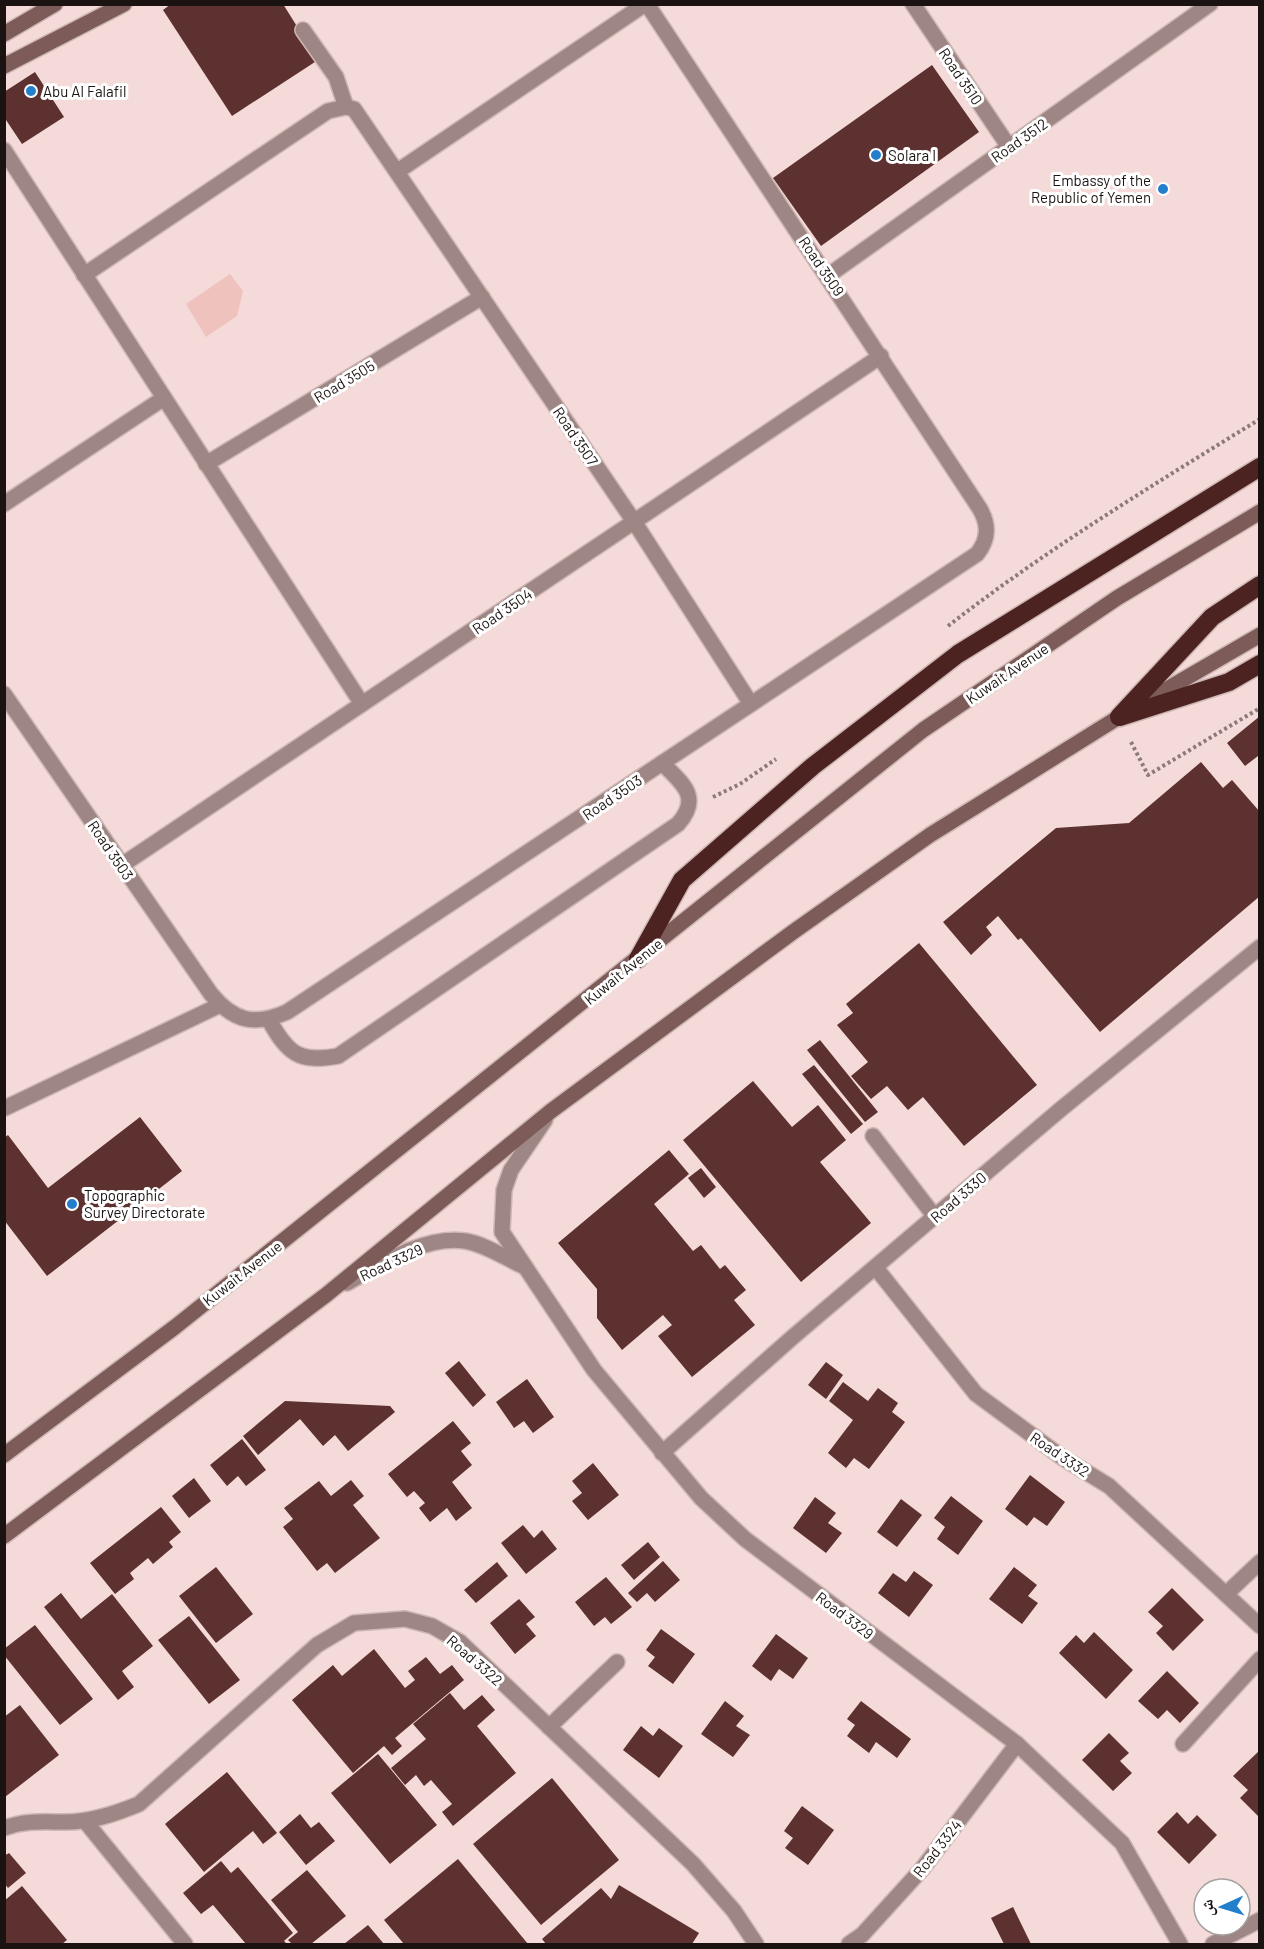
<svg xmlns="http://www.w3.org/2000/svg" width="1264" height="1949" font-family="Barlow,'Noto Naskh Arabic',sans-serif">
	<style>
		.green { fill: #f0c2bd }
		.building { fill: #5d312f }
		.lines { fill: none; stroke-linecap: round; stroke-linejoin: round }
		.lane-casing { stroke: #cdb6b4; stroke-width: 18 }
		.street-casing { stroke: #cdb6b4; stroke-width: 18 }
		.secondary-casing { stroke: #cdb6b4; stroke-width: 18 }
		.highway-casing { stroke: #cdb6b4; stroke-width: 21 }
		.path { stroke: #8c7a79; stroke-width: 4; stroke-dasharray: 3 3; stroke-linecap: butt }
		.lane { stroke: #9e8684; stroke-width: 15 }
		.street { stroke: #9e8684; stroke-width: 15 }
		.secondary { stroke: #7c5b58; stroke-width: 15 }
		.highway { stroke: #4d2321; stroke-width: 18 }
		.poi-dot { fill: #237ecb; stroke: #fff; stroke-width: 2 }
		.labels { text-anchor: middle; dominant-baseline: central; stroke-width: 6; stroke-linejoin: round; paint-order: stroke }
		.street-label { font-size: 15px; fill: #1b1312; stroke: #fff }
		.poi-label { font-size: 15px; fill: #1b1312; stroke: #fff; text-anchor: start }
	</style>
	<rect width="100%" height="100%" fill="#f4dad8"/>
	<path class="green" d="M230,274L243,291L237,316L206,337L186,304Z"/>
	<g class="building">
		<path d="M171,4H283L318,60L232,116L163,10Z"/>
		<path d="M932,65L979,132L821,246L773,178Z"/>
		<path d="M35,72L64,117L22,144L4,117V92Z"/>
		<path d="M1260,716V758L1258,756L1245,766L1227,743Z"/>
		<path d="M1201,762L1223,788L1232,780L1260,812V896L1100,1032L1021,938L1018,940L998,916L986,927L992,935L971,955L943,922L1056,828L1129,823Z"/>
		<path d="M919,943L1037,1085L964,1146L923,1097L908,1110L887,1086L871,1099L851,1076L868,1062L837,1025L853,1013L846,1004Z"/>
		<path d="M820,1040L878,1112L865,1122L807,1050Z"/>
		<path d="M814,1065L863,1124L851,1134L802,1074Z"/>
		<path d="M753,1081L792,1127L818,1105L846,1140L820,1162L871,1223L801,1282L683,1140Z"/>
		<path d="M140,1117L182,1171L47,1276L4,1220V1138L8,1135L48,1188Z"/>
		<path d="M669,1150L689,1174L654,1204L693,1251L701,1245L720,1269L725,1265L746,1290L734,1300L755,1325L692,1377L658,1336L672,1325L663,1315L622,1350L597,1318V1289L558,1243Z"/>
		<path d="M701,1168L716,1187L704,1198L688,1178Z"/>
		<path d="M459,1361L486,1395L473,1407L445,1373Z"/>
		<path d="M826,1362L843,1375L826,1399L808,1385Z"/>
		<path d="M527,1379L554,1417L533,1433L524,1421L514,1428L496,1402Z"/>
		<path d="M843,1382L868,1401L878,1388L898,1403L892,1412L905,1422L869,1469L854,1458L846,1468L828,1453L853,1420L829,1401Z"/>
		<path d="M285,1401L390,1406L395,1412L348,1451L335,1435L323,1446L300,1419L258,1455L243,1436Z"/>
		<path d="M453,1421L471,1443L461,1451L472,1465L452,1482L472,1508L456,1521L447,1508L430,1522L419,1508L425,1503L414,1491L407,1497L388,1474Z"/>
		<path d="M242,1439L266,1470L246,1486L238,1476L227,1486L210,1465Z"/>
		<path d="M593,1463L619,1495L588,1520L572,1501L582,1493L572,1481Z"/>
		<path d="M1030,1475L1065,1502L1047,1526L1034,1517L1027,1526L1005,1509Z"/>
		<path d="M194,1478L211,1501L189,1518L172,1496Z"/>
		<path d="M351,1480L364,1496L353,1505L380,1538L335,1573L327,1563L317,1571L283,1527L293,1519L284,1508L319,1481L331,1496Z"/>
		<path d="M951,1496L983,1521L958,1555L937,1539L945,1527L934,1518Z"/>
		<path d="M815,1497L836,1513L828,1523L842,1533L826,1553L793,1528Z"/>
		<path d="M901,1499L922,1515L897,1547L877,1532Z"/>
		<path d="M161,1507L181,1532L169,1542L173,1547L153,1564L148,1558L130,1573L134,1579L115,1594L90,1563Z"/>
		<path d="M523,1525L534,1538L542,1530L557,1549L526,1574L501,1543Z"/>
		<path d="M648,1542L660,1557L634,1580L621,1565Z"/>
		<path d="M663,1561L680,1580L655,1602L647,1593L637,1602L628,1593Z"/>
		<path d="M497,1562L508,1576L476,1603L464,1590Z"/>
		<path d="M216,1567L253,1614L216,1643L179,1596Z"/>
		<path d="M1014,1567L1037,1585L1028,1596L1038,1603L1022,1624L989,1599Z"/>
		<path d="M914,1571L933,1585L909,1617L878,1593L893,1573L906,1582Z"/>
		<path d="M606,1577L632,1607L611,1624L605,1617L594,1626L575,1602Z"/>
		<path d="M1172,1588L1204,1620L1173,1651L1156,1633L1163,1626L1148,1612Z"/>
		<path d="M61,1593L81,1619L112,1594L153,1646L122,1671L134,1687L118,1700L44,1607Z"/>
		<path d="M519,1599L535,1617L526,1624L536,1636L515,1654L490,1623Z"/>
		<path d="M189,1616L240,1680L209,1704L158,1640Z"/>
		<path d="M35,1625L93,1699L60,1725L4,1655V1649Z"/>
		<path d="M661,1629L695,1654L673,1684L648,1666L655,1657L646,1650Z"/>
		<path d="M1094,1632L1133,1670L1106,1699L1059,1653L1076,1635L1084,1643Z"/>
		<path d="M776,1634L808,1658L793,1679L779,1669L771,1681L752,1666Z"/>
		<path d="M374,1649L405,1688L415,1680L408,1671L426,1657L440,1674L452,1665L464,1680L395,1738L402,1746L392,1755L384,1746L353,1773L292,1700L333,1665L342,1676Z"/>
		<path d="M1167,1671L1199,1703L1180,1723L1167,1710L1158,1719L1138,1701Z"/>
		<path d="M450,1693L464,1710L482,1695L495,1710L477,1726L516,1773L453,1826L442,1812L452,1804L431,1780L424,1786L416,1775L405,1785L391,1768L426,1739L413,1724Z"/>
		<path d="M725,1701L744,1716L736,1726L750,1735L733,1757L701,1734Z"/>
		<path d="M861,1701L911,1739L897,1758L876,1742L869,1753L847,1736L855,1725L847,1719Z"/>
		<path d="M20,1705L59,1755L5,1797L4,1717Z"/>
		<path d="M641,1726L653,1736L659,1728L683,1746L659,1778L623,1750Z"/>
		<path d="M1109,1733L1129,1753L1120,1761L1132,1773L1113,1791L1082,1760Z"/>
		<path d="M1260,1750V1814L1258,1816L1240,1798L1248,1790L1233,1776Z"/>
		<path d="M378,1754L437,1825L390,1864L331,1793Z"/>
		<path d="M227,1772L277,1833L263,1844L253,1831L204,1872L165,1824Z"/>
		<path d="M552,1778L619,1860L541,1925L473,1844Z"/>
		<path d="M802,1806L834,1830L808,1865L785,1848L793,1838L784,1831Z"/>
		<path d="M1177,1812L1188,1824L1197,1815L1217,1835L1189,1864L1157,1832Z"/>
		<path d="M300,1814L311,1828L319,1822L335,1841L306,1865L279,1832Z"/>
		<path d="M9,1853L26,1873L8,1888L4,1883V1856Z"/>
		<path d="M458,1859L528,1944H404L384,1920Z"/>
		<path d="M221,1861L231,1873L238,1867L293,1933L284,1941L287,1944H246L213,1905L201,1914L183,1893Z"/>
		<path d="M307,1870L346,1916L311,1944H292L288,1940L298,1932L271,1900Z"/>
		<path d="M619,1885L699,1933L692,1944H546L542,1939L601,1888L611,1899Z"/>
		<path d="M22,1886L67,1940L62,1944H4V1901Z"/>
		<path d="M1013,1907L1031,1944H1004L991,1918Z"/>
		<path d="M368,1925L384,1944H344Z"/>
	</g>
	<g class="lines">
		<g class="lane-casing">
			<g id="lane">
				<path d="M4,504L164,398"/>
				<path d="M269,1020C288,1054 299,1063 338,1056L678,824C702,797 682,783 662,763"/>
				<path d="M5,1108L220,1005"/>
				<path d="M873,1136L935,1217"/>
				<path d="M1226,1594L1260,1562"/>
				<path d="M549,1727L617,1662"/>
			</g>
		</g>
		<g class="street-casing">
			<g id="street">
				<path d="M913,4L1009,147"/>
				<path d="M303,30L336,77L346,107"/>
				<path d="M4,150L362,704"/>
				<path d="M398,171L645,4"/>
				<path d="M84,275L328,111L346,107L354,109L635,523L751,704"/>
				<path d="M829,275L1210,4"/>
				<path d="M206,464L482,297"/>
				<path d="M4,694L211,994C234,1022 255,1026 287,1012L977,554C989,539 989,525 980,509L647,4"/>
				<path d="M122,865L881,356"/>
				<path d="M545,1120L511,1170L504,1190L502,1232L594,1370L701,1498L745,1539L1017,1744L1122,1843L1180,1944"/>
				<path d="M876,1268L976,1394L1063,1458L1109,1486L1260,1626"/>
				<path d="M347,1283C381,1264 425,1235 465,1241C485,1244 507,1259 525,1267"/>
				<path d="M662,1453L794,1336L1061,1109L1260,947"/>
				<path d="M1183,1744L1260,1659"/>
				<path d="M85,1821L185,1944"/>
				<path d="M4,1828C26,1820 43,1822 65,1822C91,1822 115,1814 139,1804L317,1645L354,1623L405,1619L432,1626L460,1642L693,1864L734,1911L756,1944"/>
				<path d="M849,1944L862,1935L922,1869L1017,1744"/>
				<path d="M1213,1944L1260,1920"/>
			</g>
		</g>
		<g class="secondary-casing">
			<g id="secondary">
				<path d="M4,34L55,4"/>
				<path d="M4,66L124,4"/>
				<path d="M4,1455L175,1327L923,730L1117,598L1260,512"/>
				<path d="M4,1536L326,1295L551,1111L793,932L930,835L1119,717L1260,635"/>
			</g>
		</g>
		<g class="highway-casing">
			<g id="highway">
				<path d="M1119,717L1212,617L1260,585"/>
				<path d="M1120,717L1229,682L1260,664"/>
				<path d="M638,959L682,880L813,766L958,654L1260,467"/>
			</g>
		</g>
		<g class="path">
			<path d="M948,626C1047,549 1153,485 1260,419"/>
			<path d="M1131,742L1148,775L1260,708"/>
			<path d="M713,797L740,784L776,759"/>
		</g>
		<use href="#lane" class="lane"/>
		<use href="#street" class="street"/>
		<use href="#secondary" class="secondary"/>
		<use href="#highway" class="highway"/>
	</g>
	<g class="poi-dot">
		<circle cx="31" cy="91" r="6"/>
		<circle cx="876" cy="155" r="6"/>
		<circle cx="1163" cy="189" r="6"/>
		<circle cx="72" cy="1204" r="6"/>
	</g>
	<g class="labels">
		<g class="street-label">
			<text transform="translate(961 76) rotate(56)">Road 3510</text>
			<text transform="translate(1019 140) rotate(-35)">Road 3512</text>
			<text transform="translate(822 266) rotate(56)">Road 3509</text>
			<text transform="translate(344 381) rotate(-31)">Road 3505</text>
			<text transform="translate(576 436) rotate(56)">Road 3507</text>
			<text transform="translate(502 611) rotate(-34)">Road 3504</text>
			<text transform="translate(1007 673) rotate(-34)">Kuwait Avenue</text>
			<text transform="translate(612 797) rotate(-34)">Road 3503</text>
			<text transform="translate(111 850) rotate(56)">Road 3503</text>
			<text transform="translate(623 971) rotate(-39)">Kuwait Avenue</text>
			<text transform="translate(958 1197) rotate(-41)">Road 3330</text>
			<text transform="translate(391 1262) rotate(-25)">Road 3329</text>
			<text transform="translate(242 1273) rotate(-38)">Kuwait Avenue</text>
			<text transform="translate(1060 1454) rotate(34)">Road 3332</text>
			<text transform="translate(845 1615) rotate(37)">Road 3329</text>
			<text transform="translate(475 1660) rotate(41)">Road 3322</text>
			<text transform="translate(937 1848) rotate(-52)">Road 3324</text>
		</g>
		<g class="poi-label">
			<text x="43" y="91">Abu Al Falafil</text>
			<text x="888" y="155">Solara I</text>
			<text x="1151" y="180" text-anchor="end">Embassy of the<tspan x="1151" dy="17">Republic of Yemen</tspan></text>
			<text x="84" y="1195">Topographic<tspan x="84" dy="17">Survey Directorate</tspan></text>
		</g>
	</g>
	<rect width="1264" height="1949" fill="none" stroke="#1b1312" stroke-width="12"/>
	<g transform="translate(1222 1907) rotate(266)"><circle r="28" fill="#ffffff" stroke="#a4a1a0" stroke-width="1.5"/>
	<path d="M0-4.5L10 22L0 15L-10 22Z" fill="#237ecb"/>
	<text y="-9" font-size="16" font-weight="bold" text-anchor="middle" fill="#1b1312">ش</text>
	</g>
</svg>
